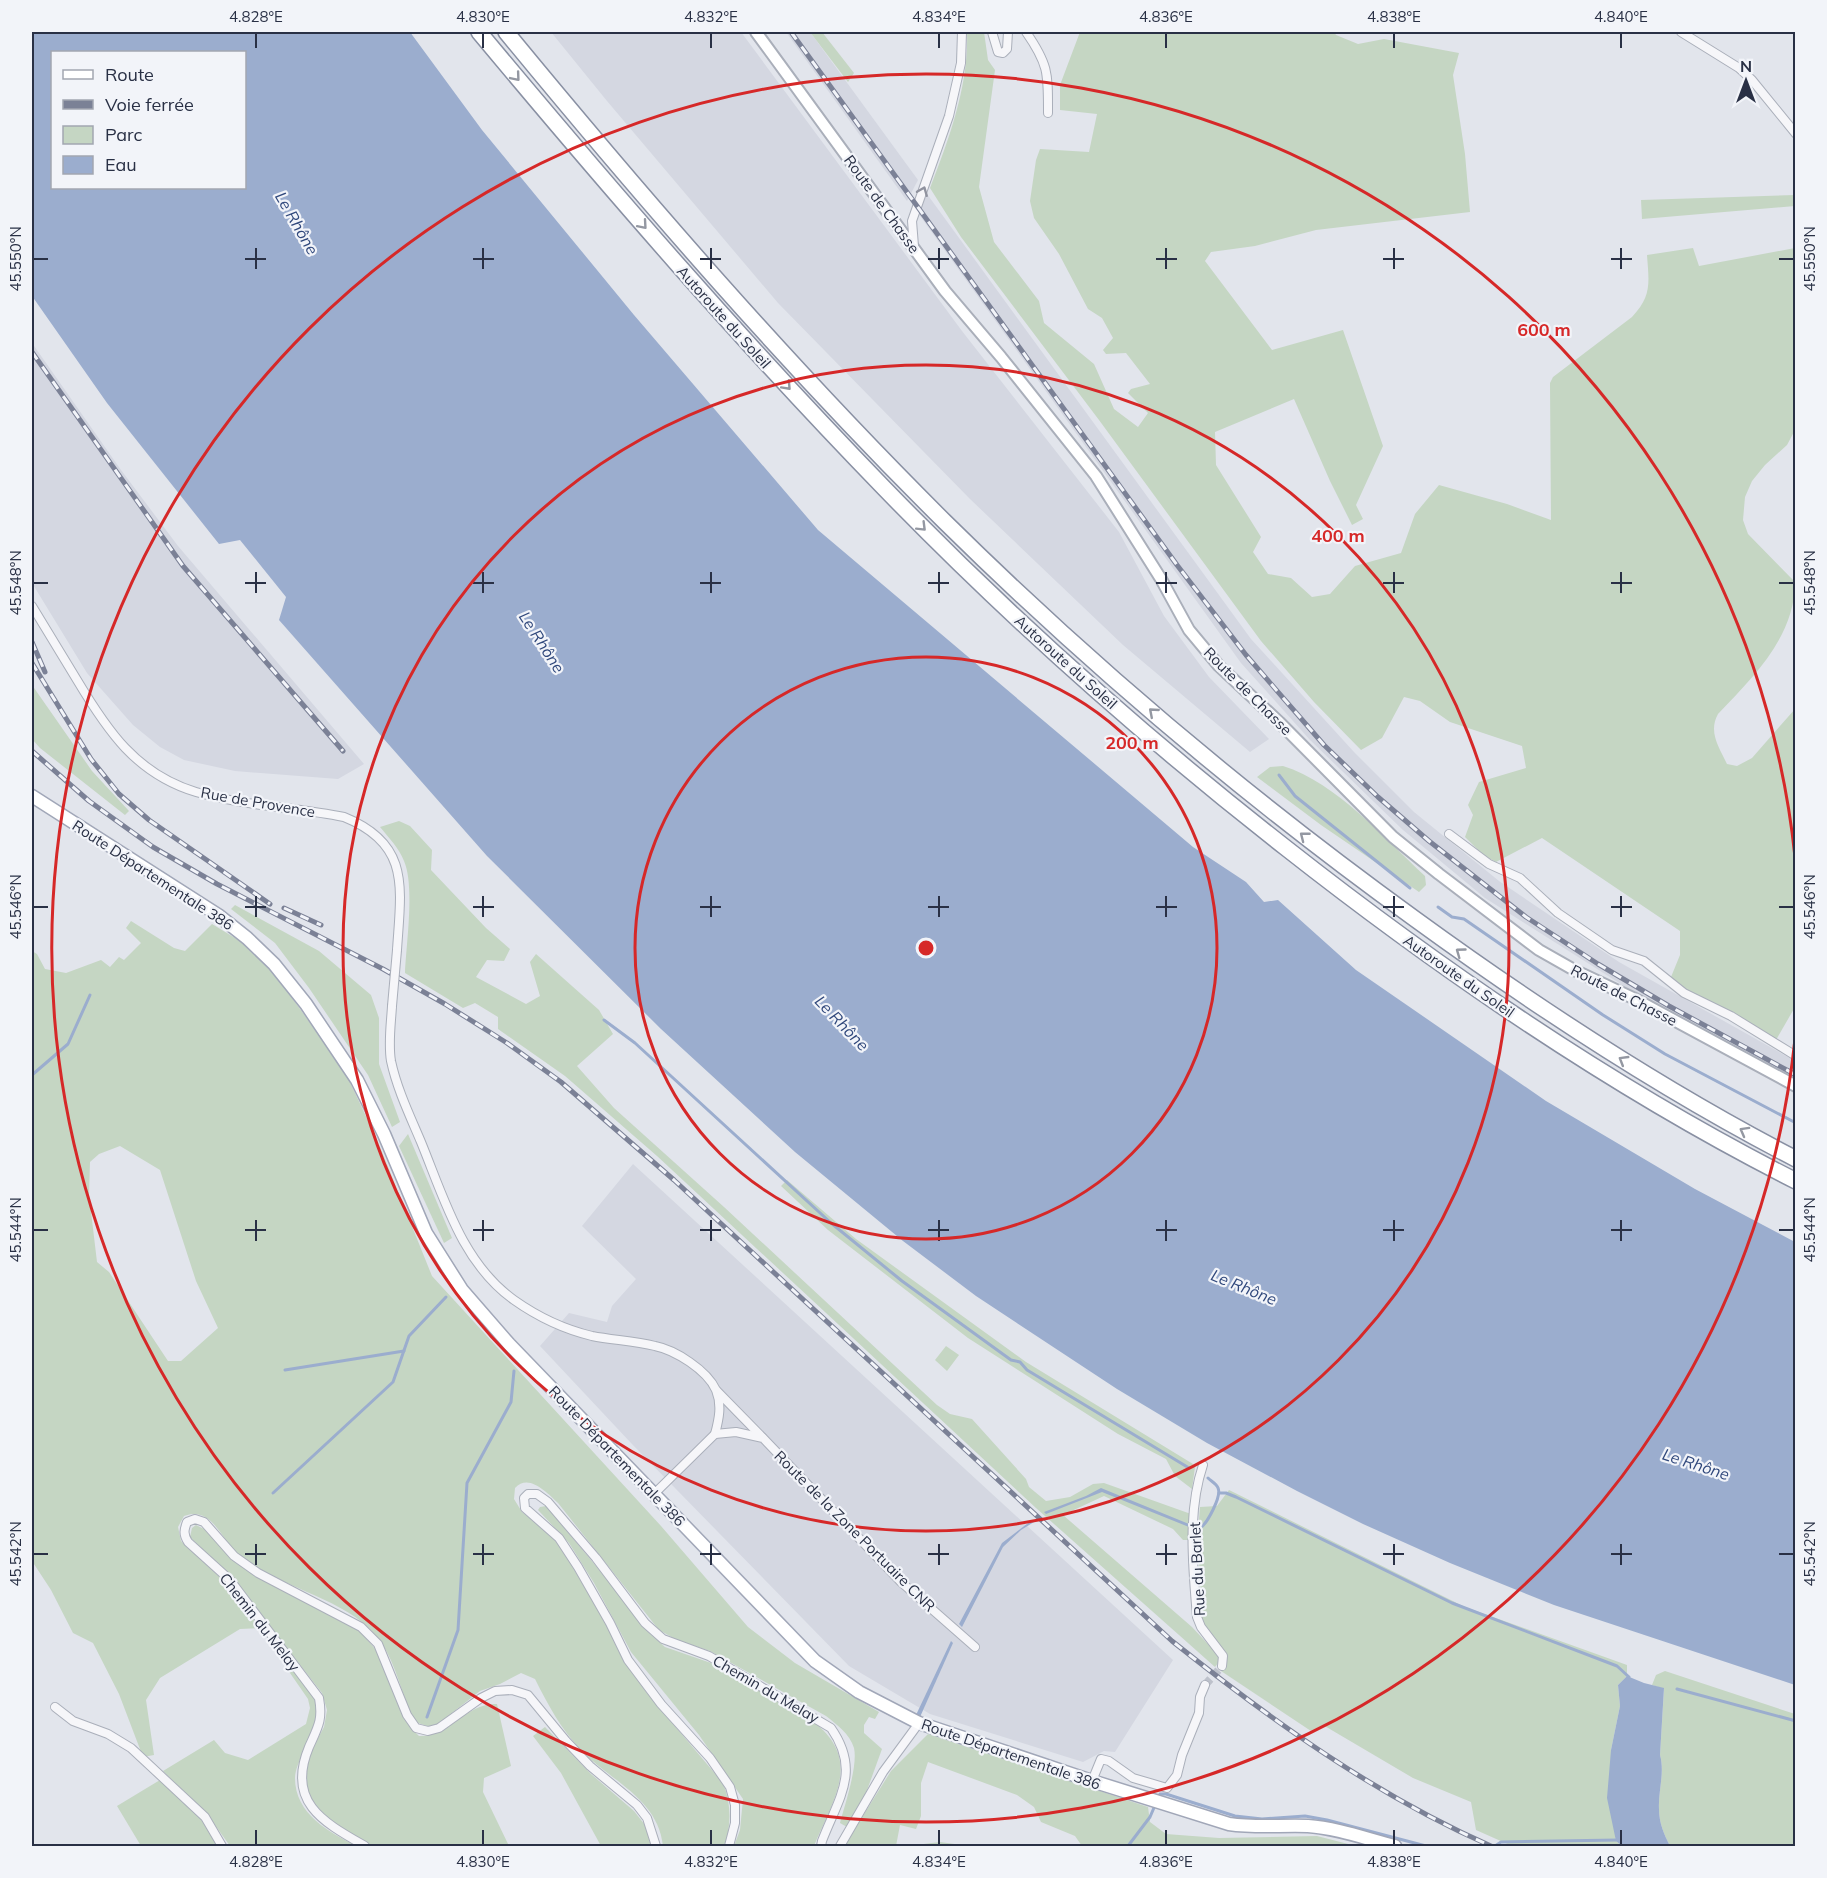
<svg xmlns="http://www.w3.org/2000/svg" width="1827" height="1878" font-family="Mulish,sans-serif">
	<style>
		.built { fill: #d4d7e1 }
		.green { fill: #c5d6c3; fill-rule: evenodd }
		.water { fill: #9badce; fill-rule: evenodd }
		.lines { fill: none; stroke-linecap: round; stroke-linejoin: round }
		.stream { stroke: #9badce; stroke-width: 3 }
		.street-tunnel { stroke: #bdc1cb; stroke-width: 8; stroke-dasharray: 8 4; stroke-linecap: butt }
		.street-casing { stroke: #aaafba; stroke-width: 10 }
		.secondary-casing { stroke: #aaafba; stroke-width: 14 }
		.primary-casing { stroke: #a1a7b8; stroke-width: 15 }
		.highway-casing { stroke: #8990a3; stroke-width: 18 }
		.street { stroke: #f6f6f9; stroke-width: 8 }
		.secondary { stroke: #fff; stroke-width: 10 }
		.primary { stroke: #fff; stroke-width: 12 }
		.highway { stroke: #fff; stroke-width: 15 }
		.rail-casing { stroke: #7b8196; stroke-width: 5 }
		.rail { stroke: #f2f4f9; stroke-width: 3; stroke-dasharray: 9; stroke-linecap: butt }
		.street-bridge-casing { stroke: #aaafba; stroke-width: 10; stroke-linecap: butt }
		.street-bridge { stroke: #f6f6f9; stroke-width: 8 }
		.oneway { stroke: #9498a2 }
		.oneway2 { stroke: #90939f }
		.ticks { fill: none; stroke: #293045; stroke-width: 2 }
		.ring { fill: none; stroke: #d62828; stroke-width: 3 }
		.labels { text-anchor: middle; dominant-baseline: central; stroke-width: 4.5; stroke-linejoin: round; paint-order: stroke }
		.street-label { font-size: 15px; fill: #293045; stroke: #f2f4f9 }
		.water-label { font-size: 16px; font-style: italic; fill: #30487c; stroke: #f2f4f9 }
		.centre { fill: #d62828; stroke: #f2f4f9; stroke-width: 3 }
		.ring-label { font-size: 18px; text-anchor: middle; font-weight: bold; fill: #d62828; stroke: #f2f4f9; stroke-width: 4.5; stroke-linejoin: round; paint-order: stroke }
		.neatline { fill: none; stroke: #293045; stroke-width: 2 }
		.ticks-label { font-size: 15px; text-anchor: middle; fill: #293045 }
	</style>
	<rect width="100%" height="100%" fill="#e2e5ec"/>
	<g class="built">
		<path d="M551,32H741L962,331L1119,532L1164,616L1209,677L1269,739L1250,752L1123,645L970,499L778,303L607,101Z"/>
		<path d="M786,32H810L918,180L907,201Z"/>
		<path d="M927,194L1251,639L1354,752L1414,812L1499,881L1619,962L1795,1061V1079L1624,986L1485,898L1403,830L1310,740L1241,663L918,213Z"/>
		<path d="M32,343L121,470L178,546L364,764L338,779L235,771L184,760L160,747L133,725L87,673L32,583Z"/>
		<path d="M633,1164L1173,1660L1115,1752L1104,1751L1083,1762L930,1714L849,1666L631,1443L540,1346L569,1313L607,1322L612,1306L636,1279L582,1226Z"/>
	</g>
	<g class="green">
		<path d="M810,32H822L854,73L848,82Z"/>
		<path d="M967,32H984L988,60L995,70L979,187L994,242L1039,301L1044,323L1094,364L1114,409L1138,427L1148,413L1128,393L1131,389L1150,384L1126,353L1106,354L1103,350L1113,338L1102,318L1088,309L1059,254L1034,218L1030,201L1036,160L1040,149L1089,152L1097,114L1060,110V85L1080,32H1334L1336,35L1358,44L1384,39L1459,53L1453,75L1465,154L1470,212L1316,230L1255,246L1211,252L1205,261L1272,350L1343,330L1383,446L1356,505L1363,519L1352,525L1330,481L1294,399L1215,432L1216,465L1261,537L1253,552L1268,574L1291,578L1312,597L1330,594L1355,566L1401,553L1415,514L1439,485L1507,504L1551,520L1550,383L1553,377L1632,317C1652,296 1649,283 1647,255L1693,248L1699,266L1795,248V430L1787,445L1765,465L1752,481L1745,497L1743,520L1748,534L1795,582C1795,637 1753,677 1718,714C1708,732 1719,747 1727,764L1737,766L1752,758L1795,709V1007L1776,1040L1736,1015L1683,988L1671,977L1680,955V931L1542,838L1496,862L1483,855L1465,837L1473,815L1468,805L1479,782L1526,768L1522,746L1450,722L1420,701L1404,697L1382,738L1361,750L1314,702L1261,641L1099,420L961,237L930,188C949,139 969,85 967,32Z"/>
		<path d="M1795,195V206L1642,219L1641,200Z"/>
		<path d="M32,685L92,771L129,811L125,815L40,748L32,739Z"/>
		<path d="M1283,766C1337,783 1384,838 1425,876L1426,885L1419,892L1321,825L1257,777L1270,767Z"/>
		<path d="M399,821L410,826L432,850L431,870L486,928L510,949L504,961L487,960L476,977L526,1004L540,996L530,962L536,954L599,1010L613,1034L577,1066L614,1108L724,1207L937,1405L950,1414L972,1419L1026,1479L1029,1487L1046,1501L1070,1497L1093,1484L1104,1483L1191,1514L1189,1540H1183L1173,1529L1104,1496L1063,1515L1192,1627L1219,1656V1662L1215,1667L1036,1508L657,1156L565,1076L498,1029V1017L475,1003L463,1008L405,973C406,945 415,886 404,861C399,848 389,838 380,827Z"/>
		<path d="M235,905L319,951L371,995L379,1018V1064L400,1122L392,1127L368,1075L309,988L275,943L231,909Z"/>
		<path d="M131,921L174,948L185,951L212,924L240,941L276,976L319,1035L348,1078L378,1142L432,1276L661,1526L748,1627L795,1663L879,1712L875,1719L869,1717L864,1725V1733L882,1749L862,1804L847,1827L840,1823C845,1804 858,1766 854,1748C850,1734 836,1724 826,1716L710,1651L677,1640L659,1630L558,1503C547,1493 529,1473 515,1488L514,1499L522,1512L556,1539L605,1622L622,1656L647,1693L723,1783C731,1803 732,1825 724,1846H663C658,1798 610,1781 581,1750C561,1729 548,1705 535,1679L521,1673L500,1684L480,1691L438,1724L430,1727L415,1722C402,1697 397,1666 381,1642C354,1603 295,1592 257,1567C251,1563 244,1559 238,1554C221,1540 212,1505 184,1516L178,1527L181,1541L225,1582L260,1628L240,1629L160,1678L146,1700L154,1755L143,1757L119,1694L93,1643L73,1633L51,1590L32,1561V951L37,954L45,969L66,973L101,960L110,967L119,957L124,960L141,943L126,928ZM120,1146L160,1170L196,1281L218,1328L181,1361H168L109,1272L97,1262L89,1195L90,1162L99,1154Z"/>
		<path d="M408,1134L452,1238L444,1243L399,1146Z"/>
		<path d="M787,1180L856,1239L1026,1362L1193,1464L1195,1467L1192,1489L1175,1476L1166,1459L1118,1434L968,1338L828,1230L781,1186Z"/>
		<path d="M946,1346L959,1355L947,1371L935,1360Z"/>
		<path d="M1229,1490L1465,1607L1627,1665V1676L1618,1685L1620,1706L1611,1750L1616,1841L1622,1846H1512L1476,1830L1471,1802L1413,1778L1323,1725L1311,1731L1221,1671L1226,1660V1654L1207,1630L1201,1618L1198,1532L1200,1507L1217,1506Z"/>
		<path d="M546,1506L596,1566L648,1632L665,1647L711,1663L814,1722C863,1761 833,1799 814,1846H734L740,1830L743,1799L699,1735L631,1652L594,1583L569,1543L538,1510L540,1507Z"/>
		<path d="M196,1525L204,1529L227,1553L359,1630L376,1650L398,1705L413,1730L419,1736C449,1737 467,1702 497,1704L511,1766L484,1778L483,1792L509,1846H373L326,1819L308,1795L305,1775L309,1755L324,1727L327,1710L322,1693L230,1576L190,1537L192,1528Z"/>
		<path d="M285,1659C296,1674 318,1693 317,1713C317,1727 308,1739 303,1752C300,1760 295,1770 295,1778C295,1814 329,1832 356,1846H230L207,1814L163,1771L214,1740L225,1753L248,1760L306,1724L310,1708L308,1699L281,1660Z"/>
		<path d="M1665,1671L1795,1714V1846H1670C1664,1834 1659,1823 1659,1809C1658,1791 1665,1773 1660,1755L1664,1689L1652,1685L1656,1675Z"/>
		<path d="M545,1727L591,1774L634,1811L645,1825L651,1846H601L561,1773L533,1736Z"/>
		<path d="M928,1734L1148,1807L1150,1822L1166,1834L1219,1838L1317,1836L1356,1846H1082L1075,1836L1041,1822L1034,1807L1017,1795L928,1762L921,1783V1816L916,1829L900,1825L896,1846H844L891,1771Z"/>
		<path d="M160,1780L198,1815L219,1846H141L117,1806Z"/>
		<path d="M940,1842L969,1846H907Z"/>
	</g>
	<g class="water">
		<path d="M32,32H410L482,130L634,315L818,530L1193,847L1246,882L1264,902L1278,900L1356,970L1546,1101L1695,1189L1795,1242V1685L1554,1605L1450,1563L1363,1524L1297,1491L1207,1443L1117,1389L976,1296L903,1241L795,1152L661,1029L487,856L279,620L286,597L240,540L219,544L107,403L32,296ZM52,52H244V188H52Z"/>
		<path d="M1101,1488L1189,1524V1527L1102,1492L1046,1514L1044,1512L1086,1496Z"/>
		<path d="M1032,1520L1034,1522L1021,1530L1003,1547L962,1627L959,1624L1002,1543Z"/>
		<path d="M951,1641L953,1643L920,1717L916,1715Z"/>
		<path d="M1627,1676L1644,1683L1664,1688L1660,1755C1665,1773 1658,1791 1659,1809C1659,1823 1664,1834 1670,1846H1622L1616,1841L1607,1798L1611,1750L1620,1706L1618,1685Z"/>
	</g>
	<g class="lines">
		<g class="stream">
			<path d="M1279,775L1295,796L1410,888"/>
			<path d="M1438,907L1452,917L1464,919L1603,1015L1665,1054L1796,1123"/>
			<path d="M604,1020L635,1043L831,1223L902,1281L1011,1360L1020,1362L1027,1370L1189,1468"/>
			<path d="M32,1075L68,1044L90,995"/>
			<path d="M285,1370L404,1351"/>
			<path d="M273,1493L393,1382L409,1336L446,1297"/>
			<path d="M1219,1493H1226L1236,1497L1452,1603L1617,1666L1629,1677"/>
			<path d="M1200,1528C1207,1524 1222,1496 1218,1488C1217,1484 1211,1481 1208,1478"/>
			<path d="M1677,1689L1796,1721"/>
			<path d="M427,1717L458,1630L467,1483L511,1402L514,1371"/>
			<path d="M1159,1797L1160,1794H1166L1235,1816L1262,1819L1305,1816L1327,1820L1426,1846"/>
			<path d="M1128,1846L1150,1817L1156,1803"/>
			<path d="M1495,1846L1501,1842L1618,1840"/>
		</g>
		<path class="street-tunnel" d="M1205,1685L1222,1666"/>
		<g class="street-casing">
			<g id="street">
				<path d="M992,32L998,52L1003,53L1007,49L1008,32"/>
				<path d="M1026,32C1049,65 1048,74 1048,113"/>
				<path d="M1681,32L1739,68L1752,80L1796,134"/>
				<path d="M914,246L912,221L949,116L961,63L962,32"/>
				<path d="M32,606C47,631 62,655 77,680C107,730 136,774 196,792C244,806 295,807 344,817C411,844 401,888 397,950"/>
				<path d="M1449,834L1489,864L1520,878L1558,913L1612,950L1644,961L1684,993L1731,1016L1796,1056"/>
				<path d="M392,1006C391,1024 388,1043 391,1061C397,1089 410,1116 421,1142C444,1198 462,1263 514,1300C538,1317 563,1329 592,1336C613,1340 634,1341 655,1346C675,1350 707,1370 716,1390C722,1405 719,1419 715,1434"/>
				<path d="M717,1391L762,1437"/>
				<path d="M1203,1465C1187,1512 1193,1568 1197,1617L1201,1627L1223,1656L1222,1666"/>
				<path d="M654,1494L715,1434L736,1432L763,1438L901,1582L975,1647"/>
				<path d="M55,1707L73,1721L108,1734L131,1748L205,1817L222,1846"/>
				<path d="M1092,1781L1101,1759L1109,1761L1133,1778L1167,1788L1177,1775L1182,1755L1199,1713L1200,1697L1205,1685"/>
				<path d="M365,1846C323,1822 286,1802 309,1747C318,1727 323,1720 319,1698L230,1580L188,1542C183,1534 184,1530 187,1522L195,1519L204,1522L234,1556L258,1573L361,1627L378,1644L407,1715L416,1728L428,1731L439,1728L481,1698L495,1691L512,1690L528,1695L566,1741L590,1766L637,1805L647,1818L656,1846"/>
				<path d="M729,1846L735,1823V1805L730,1787L710,1758L661,1704L628,1660L610,1623L578,1567L559,1538L525,1508L524,1498L528,1494H537L548,1502L596,1558L645,1623L663,1639L709,1656L831,1728C861,1771 839,1797 822,1841L821,1846"/>
				<path d="M840,1846L883,1772L919,1723"/>
			</g>
		</g>
		<g class="secondary-casing">
			<path id="secondary" d="M756,32L945,291L1001,357L1096,476L1161,579L1189,630L1219,666L1279,722L1393,837L1439,874L1539,950L1576,971L1633,998L1796,1086"/>
		</g>
		<g class="primary-casing">
			<path id="primary" d="M32,796L218,915L247,938L274,964L306,1004L357,1080L384,1134L426,1233L462,1290L509,1344L815,1661L859,1692L919,1723L1092,1781L1229,1824C1255,1828 1281,1825 1308,1826C1337,1828 1367,1839 1395,1846"/>
		</g>
		<g class="highway-casing">
			<g id="highway">
				<path d="M479,32C609,188 742,342 884,488C1009,617 1144,737 1286,848C1445,973 1614,1089 1796,1181"/>
				<path d="M506,32C645,201 789,367 945,522C1091,666 1249,799 1415,919C1536,1007 1662,1090 1796,1159"/>
			</g>
		</g>
		<use href="#street" class="street"/>
		<use href="#secondary" class="secondary"/>
		<use href="#primary" class="primary"/>
		<use href="#highway" class="highway"/>
		<g class="rail-casing">
			<g id="rail">
				<path d="M791,32L1177,565L1246,655L1324,745L1378,797L1429,841L1526,917L1598,964L1669,1006L1796,1075"/>
				<path d="M32,352L183,566L343,751"/>
				<path d="M32,642L45,672"/>
				<path d="M32,663L91,759L119,794L149,820L270,904"/>
				<path d="M32,751L89,801L153,847L217,884L383,969L445,1004L507,1043L561,1082L674,1180L1172,1641C1271,1720 1375,1795 1491,1846"/>
				<path d="M284,908L321,925"/>
			</g>
		</g>
		<use href="#rail" class="rail"/>
		<g class="street-bridge-casing">
			<path id="street-bridge" d="M392,1006L397,950"/>
		</g>
		<use href="#street-bridge" class="street-bridge"/>
	</g>
	<defs><path id="oneway-chevron" d="M-2-3.5L2.5 0L-2 3.5" fill="none" stroke-width="1.6" stroke-linecap="round" stroke-linejoin="round" transform="scale(1.5)"/></defs>
	<g class="oneway">
		<use href="#oneway-chevron" transform="translate(516 77) rotate(50)"/>
		<use href="#oneway-chevron" transform="translate(643 225) rotate(49)"/>
		<use href="#oneway-chevron" transform="translate(787 386) rotate(47)"/>
		<use href="#oneway-chevron" transform="translate(922 527) rotate(45)"/>
		<use href="#oneway-chevron" transform="translate(1153 712) rotate(-139)"/>
		<use href="#oneway-chevron" transform="translate(1304 836) rotate(-142)"/>
		<use href="#oneway-chevron" transform="translate(1460 952) rotate(-144)"/>
		<use href="#oneway-chevron" transform="translate(1623 1060) rotate(-149)"/>
		<use href="#oneway-chevron" transform="translate(1744 1131) rotate(-151)"/>
	</g>
	<use class="oneway2" href="#oneway-chevron" transform="translate(923 191) rotate(-68)"/>
	<path class="ticks" d="M256,33V48M483,33V48M711,33V48M939,33V48M1166,33V48M1394,33V48M1621,33V48M256,248V269M483,248V269M711,248V269M939,248V269M1166,248V269M1394,248V269M1621,248V269M33,259H48M245,259H266M473,259H494M700,259H721M928,259H949M1156,259H1177M1383,259H1404M1611,259H1632M1779,259H1794M256,572V593M483,572V593M711,572V593M939,572V593M1166,572V593M1394,572V593M1621,572V593M33,583H48M245,583H266M473,583H494M700,583H721M928,583H949M1156,583H1177M1383,583H1404M1611,583H1632M1779,583H1794M256,896V917M483,896V917M711,896V917M939,896V917M1166,896V917M1394,896V917M1621,896V917M33,907H48M245,907H266M473,907H494M700,907H721M928,907H949M1156,907H1177M1383,907H1404M1611,907H1632M1779,907H1794M256,1220V1241M483,1220V1241M711,1220V1241M939,1220V1241M1166,1220V1241M1394,1220V1241M1621,1220V1241M33,1230H48M245,1230H266M473,1230H494M700,1230H721M928,1230H949M1156,1230H1177M1383,1230H1404M1611,1230H1632M1779,1230H1794M256,1544V1565M483,1544V1565M711,1544V1565M939,1544V1565M1166,1544V1565M1394,1544V1565M1621,1544V1565M33,1554H48M245,1554H266M473,1554H494M700,1554H721M928,1554H949M1156,1554H1177M1383,1554H1404M1611,1554H1632M1779,1554H1794M256,1830V1845M483,1830V1845M711,1830V1845M939,1830V1845M1166,1830V1845M1394,1830V1845M1621,1830V1845"/>
	<g class="ring">
		<circle cx="926" cy="948" r="291"/>
		<circle cx="926" cy="948" r="583"/>
		<path d="M1795 1039A874 874 0 1 1 1795 857"/>
	</g>
	<g class="labels">
		<g class="street-label">
			<text transform="translate(882 204) rotate(54)">Route de Chasse</text>
			<text transform="translate(724 317) rotate(48)">Autoroute du Soleil</text>
			<text transform="translate(1066 662) rotate(42)">Autoroute du Soleil</text>
			<text transform="translate(1248 691) rotate(45)">Route de Chasse</text>
			<text transform="translate(258 802) rotate(10)">Rue de Provence</text>
			<text transform="translate(153 875) rotate(33)">Route Départementale 386</text>
			<text transform="translate(1459 976) rotate(35)">Autoroute du Soleil</text>
			<text transform="translate(1624 995) rotate(27)">Route de Chasse</text>
			<text transform="translate(617 1456) rotate(46)">Route Départementale 386</text>
			<text transform="translate(855 1531) rotate(45)">Route de la Zone Portuaire CNR</text>
			<text transform="translate(1197 1569) rotate(-93)">Rue du Barlet</text>
			<text transform="translate(260 1622) rotate(52)">Chemin du Melay</text>
			<text transform="translate(766 1689) rotate(30)">Chemin du Melay</text>
			<text transform="translate(1011 1754) rotate(19)">Route Départementale 386</text>
		</g>
		<g class="water-label">
			<text transform="translate(297 223) rotate(60)">Le Rhône</text>
			<text transform="translate(542 642) rotate(57)">Le Rhône</text>
			<text transform="translate(842 1023) rotate(46)">Le Rhône</text>
			<text transform="translate(1244 1287) rotate(22)">Le Rhône</text>
			<text transform="translate(1696 1464) rotate(18)">Le Rhône</text>
		</g>
	</g>
	<circle cx="926" cy="948" r="9" class="centre"/>
	<g class="ring-label">
		<text x="1544" y="336">600 m</text>
		<text x="1338" y="542">400 m</text>
		<text x="1132" y="749">200 m</text>
	</g>
	<rect width="1827" height="1878" fill="none" stroke="#f2f4f9" stroke-width="66"/>
	<rect x="51" y="51" width="195" height="138" fill="#f2f4f9" stroke="#a2a6b1" stroke-width="1.5"/>
	<rect x="63" y="70" width="30" height="9" fill="#ffffff" stroke="#a2a6b1" stroke-width="1.5"/>
	<text x="105" y="81" font-size="18" fill="#293045">Route</text>
	<rect x="63" y="100" width="30" height="9" fill="#7b8196" stroke="#a2a6b1" stroke-width="1.5"/>
	<text x="105" y="111" font-size="18" fill="#293045">Voie ferrée</text>
	<rect x="63" y="126" width="30" height="18" fill="#c5d6c3" stroke="#a2a6b1" stroke-width="1.5"/>
	<text x="105" y="141" font-size="18" fill="#293045">Parc</text>
	<rect x="63" y="156" width="30" height="18" fill="#9badce" stroke="#a2a6b1" stroke-width="1.5"/>
	<text x="105" y="171" font-size="18" fill="#293045">Eau</text>
	<g transform="translate(1746 81)" stroke="#f2f4f9" stroke-width="4.5" paint-order="stroke">
	<path d="M0-4.5L10 22L0 15L-10 22Z" fill="#293045"/>
	<text y="-9" font-size="16" font-weight="bold" text-anchor="middle" fill="#293045">N</text>
	</g>
	<rect x="33" y="33" width="1761" height="1812" class="neatline"/>
	<g class="ticks-label">
		<text x="256" y="22">4.828°E</text>
		<text x="483" y="22">4.830°E</text>
		<text x="711" y="22">4.832°E</text>
		<text x="939" y="22">4.834°E</text>
		<text x="1166" y="22">4.836°E</text>
		<text x="1394" y="22">4.838°E</text>
		<text x="1621" y="22">4.840°E</text>
		<text transform="translate(16 259) rotate(-90)" y="5">45.550°N</text>
		<text transform="translate(1810 259) rotate(-90)" y="5">45.550°N</text>
		<text transform="translate(16 583) rotate(-90)" y="5">45.548°N</text>
		<text transform="translate(1810 583) rotate(-90)" y="5">45.548°N</text>
		<text transform="translate(16 907) rotate(-90)" y="5">45.546°N</text>
		<text transform="translate(1810 907) rotate(-90)" y="5">45.546°N</text>
		<text transform="translate(16 1230) rotate(-90)" y="5">45.544°N</text>
		<text transform="translate(1810 1230) rotate(-90)" y="5">45.544°N</text>
		<text transform="translate(16 1554) rotate(-90)" y="5">45.542°N</text>
		<text transform="translate(1810 1554) rotate(-90)" y="5">45.542°N</text>
		<text x="256" y="1867">4.828°E</text>
		<text x="483" y="1867">4.830°E</text>
		<text x="711" y="1867">4.832°E</text>
		<text x="939" y="1867">4.834°E</text>
		<text x="1166" y="1867">4.836°E</text>
		<text x="1394" y="1867">4.838°E</text>
		<text x="1621" y="1867">4.840°E</text>
	</g>
</svg>
